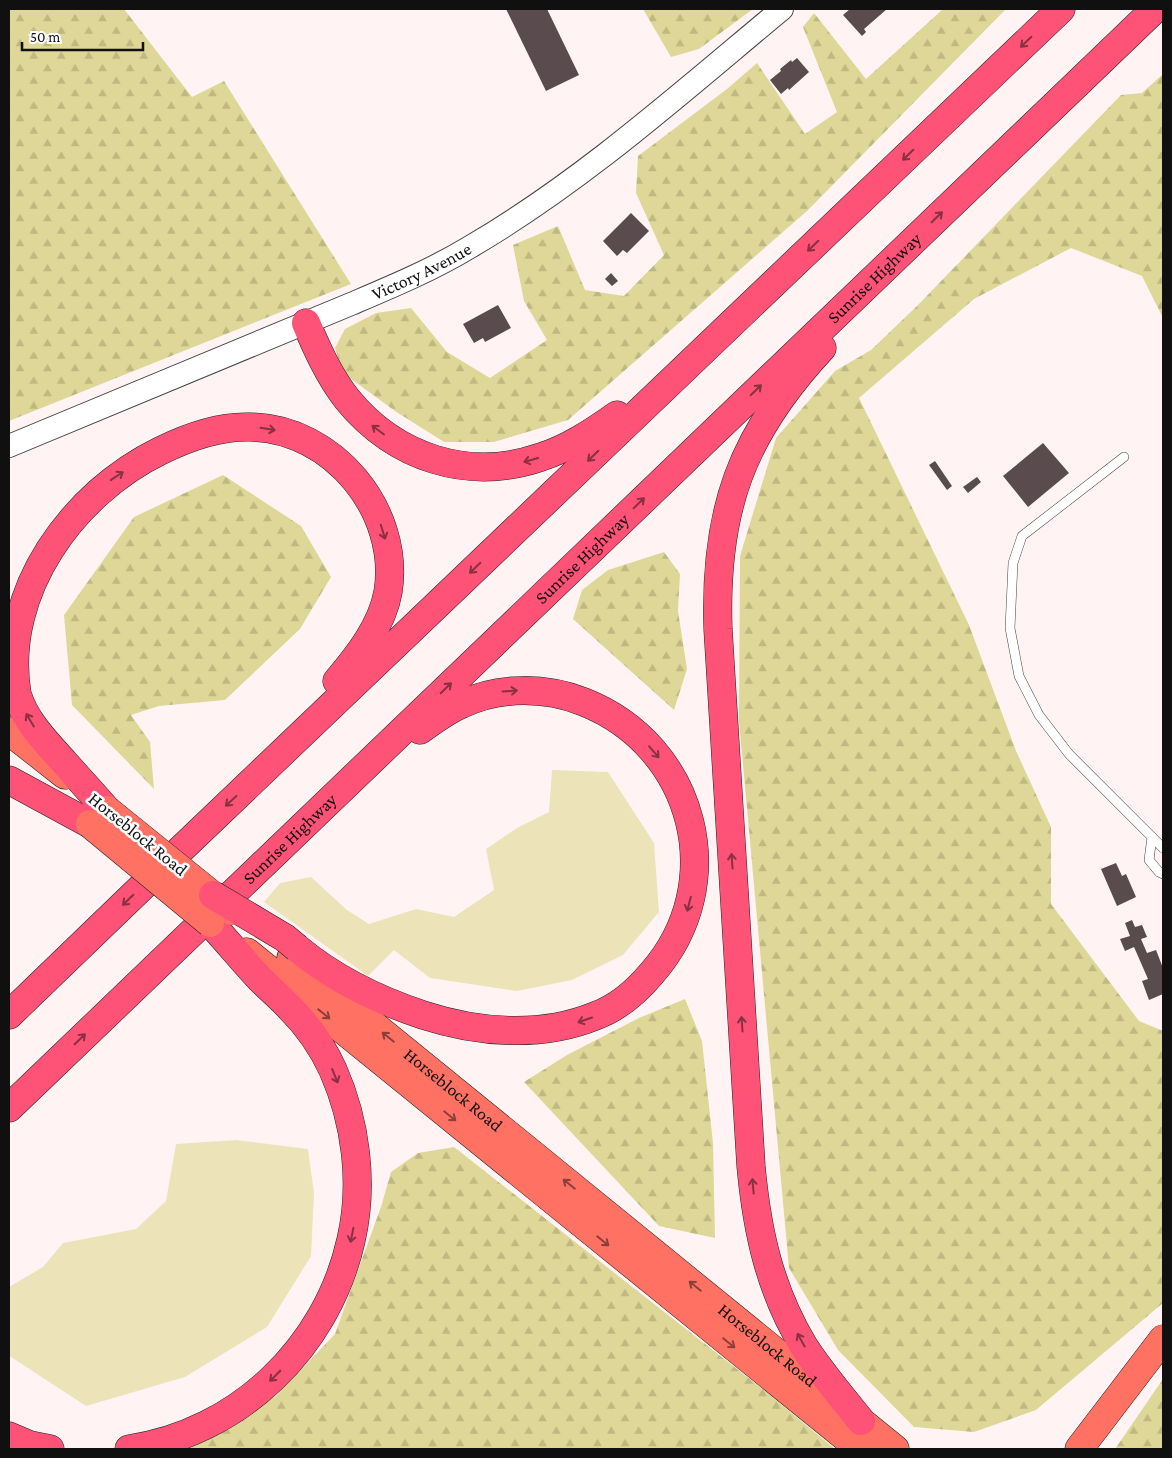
<svg xmlns="http://www.w3.org/2000/svg" width="1172" height="1458" font-family="'Crimson Pro',serif">
	<style>
		.grass { fill: #ede3b9 }
		.forest { fill: url(#forest-firs) }
		.building { fill: #5a4b4f }
		.lines { fill: none; stroke-linecap: round; stroke-linejoin: round }
		.service-casing { stroke: #434343; stroke-width: 10 }
		.tertiary-casing { stroke: #434343; stroke-width: 24 }
		.primary-casing { stroke: #212121; stroke-width: 29 }
		.motorway-casing { stroke: #212121; stroke-width: 29 }
		.service { stroke: #fff; stroke-width: 9 }
		.tertiary { stroke: #fff; stroke-width: 22 }
		.primary { stroke: #ff7163; stroke-width: 28 }
		.motorway { stroke: #fe5276; stroke-width: 28 }
		.primary-bridge-casing { stroke: #212121; stroke-width: 29; stroke-linecap: butt }
		.motorway-bridge-casing { stroke: #212121; stroke-width: 29; stroke-linecap: butt }
		.primary-bridge { stroke: #ff7163; stroke-width: 28 }
		.motorway-bridge { stroke: #fe5276; stroke-width: 28 }
		.oneway { stroke: #873143 }
		.oneway2 { stroke: #88403a }
		.labels { text-anchor: middle; dominant-baseline: central; stroke-width: 5; stroke-linejoin: round; paint-order: stroke }
		.street-label { font-size: 18px; fill: #101010; stroke: #fff }
	</style>
	<defs>
		<pattern id="forest-firs" width="22" height="20" patternUnits="userSpaceOnUse" patternTransform="scale(1.25)"><rect width="22" height="20" fill="#dfd797"/><path d="M5 1l3.5 6h-7zM16 11l3.5 6h-7z" fill="#beb881"/></pattern>
	</defs>
	<rect width="100%" height="100%" fill="#fff4f3"/>
	<g class="grass">
		<path d="M552,770L608,772L654,843L659,912L623,955L572,980L517,991L430,978L394,950L368,976L264,902L280,883L311,877L347,910L369,924L416,909L454,917L494,890L486,849L517,828L549,812Z"/>
		<path d="M236,1140L308,1149L314,1193L311,1256L267,1327L185,1377L86,1406L11,1357L9,1355V1287L43,1267L63,1243L136,1229L166,1201L176,1144Z"/>
	</g>
	<g class="forest">
		<path d="M9,9H124L192,97L224,81L351,284L9,421Z"/>
		<path d="M643,9H753L699,49L671,57Z"/>
		<path d="M943,9H1006L807,211L568,420L494,442H444L395,411L343,373L335,348L345,329L376,313L411,308L447,352L490,378L547,340L524,301L513,245L558,226L585,290L624,296L664,255L636,193L638,156L727,89L757,63L805,134L837,112L803,27L814,13L866,79Z"/>
		<path d="M1163,74V318L1142,276L1071,248L974,299L859,398L969,625L1016,751L1051,827V904L1139,1021L1163,1031V1303L1036,1410L974,1432L914,1427L838,1350L789,1268L739,721L740,556L776,438L835,371L871,350L918,305L1121,95L1142,93Z"/>
		<path d="M223,475L301,526L331,577L300,629L225,700L159,706L131,715L150,742L154,789L72,705L64,615L134,517Z"/>
		<path d="M664,552L680,574L678,611L687,669L674,710L573,619L582,590L608,570Z"/>
		<path d="M685,999L702,1041L713,1143L715,1238L659,1226L524,1082L567,1055L639,1018Z"/>
		<path d="M454,1147L765,1391L835,1449H178L216,1435L276,1396L335,1334L381,1207L391,1172L418,1153Z"/>
		<path d="M1163,1379V1449H1115Z"/>
	</g>
	<g class="building">
		<path d="M506,9H547L579,75L546,91Z"/>
		<path d="M850,9H887L864,29L866,32L862,36L843,15Z"/>
		<path d="M797,58L809,72L789,90L788,88L781,94L770,80L781,71L780,69L791,60L792,62Z"/>
		<path d="M631,213L649,231L627,253L623,250L617,256L603,241Z"/>
		<path d="M611,273L618,281L612,286L605,279Z"/>
		<path d="M498,305L511,328L485,342L483,338L474,343L463,324Z"/>
		<path d="M1043,443L1069,473L1028,507L1003,476Z"/>
		<path d="M935,461L952,486L947,490L929,465Z"/>
		<path d="M977,477L981,482L968,493L963,487Z"/>
		<path d="M1116,863L1122,876L1126,874L1136,897L1117,906L1101,869Z"/>
		<path d="M1132,920L1135,927L1142,925L1147,937L1141,939L1147,953L1156,950L1163,968V994L1149,1000L1142,981L1148,979L1134,947L1125,951L1120,939L1130,936L1125,923Z"/>
	</g>
	<g class="lines">
		<g class="service-casing">
			<g id="service">
				<path d="M1124,457L1022,536L1013,563L1010,628L1019,676L1039,715L1069,754L1152,837L1149,860L1159,872L1163,874"/>
				<path d="M1152,837L1163,848"/>
			</g>
		</g>
		<g class="tertiary-casing">
			<g id="tertiary">
				<path id="s1" d="M9,446L351,304C391,287 432,270 470,247C583,181 682,92 782,9"/>
			</g>
		</g>
		<g class="primary-casing">
			<g id="primary">
				<path d="M9,731L65,775"/>
				<path d="M247,952L860,1449"/>
				<path id="s2" d="M291,958L895,1449"/>
				<path d="M1079,1449L1163,1339"/>
			</g>
		</g>
		<g class="motorway-casing">
			<g id="motorway">
				<path d="M306,323C317,349 329,376 347,399C395,458 469,482 541,457C569,448 593,432 617,415"/>
				<path d="M822,348C741,435 714,511 718,629L751,1166C757,1232 770,1291 805,1348C822,1374 842,1397 861,1421"/>
				<path d="M9,780L90,824"/>
				<path d="M107,810C93,794 79,779 65,763C46,742 25,721 17,694C0,591 74,493 160,451C188,437 219,426 250,427C333,428 401,511 388,592C382,626 358,656 337,681"/>
				<path d="M297,948C334,979 378,1000 423,1015C478,1033 541,1038 595,1016C617,1008 637,991 652,973C731,883 695,746 584,702C546,687 500,686 462,704C447,710 433,721 420,730"/>
				<path d="M9,1015L176,854L1061,9"/>
				<path id="s3" d="M9,1108L1155,9"/>
				<path d="M9,1436L30,1445L50,1449"/>
				<path d="M129,1449C238,1433 327,1348 351,1240C364,1184 356,1122 333,1070C323,1048 307,1025 290,1008C281,998 270,989 260,979C243,961 227,941 210,923"/>
			</g>
		</g>
		<use href="#service" class="service"/>
		<use href="#tertiary" class="tertiary"/>
		<use href="#primary" class="primary"/>
		<use href="#motorway" class="motorway"/>
		<g class="primary-bridge-casing">
			<g id="primary-bridge">
				<path d="M107,810L232,911"/>
				<path d="M90,824L210,923"/>
			</g>
		</g>
		<g class="motorway-bridge-casing">
			<path id="motorway-bridge" d="M213,895L285,938L297,948"/>
		</g>
		<use href="#primary-bridge" class="primary-bridge"/>
		<use href="#motorway-bridge" class="motorway-bridge"/>
	</g>
	<defs><path id="oneway-shaft" d="M-6 0H5M1.5-3L5.5 0L1.5 3" fill="none" stroke-width="1.6" stroke-linecap="round" stroke-linejoin="round" transform="scale(1.25)"/></defs>
	<g class="oneway">
		<use href="#oneway-shaft" transform="translate(1026 42) rotate(136)"/>
		<use href="#oneway-shaft" transform="translate(908 155) rotate(136)"/>
		<use href="#oneway-shaft" transform="translate(937 217) rotate(-44)"/>
		<use href="#oneway-shaft" transform="translate(813 246) rotate(136)"/>
		<use href="#oneway-shaft" transform="translate(756 390) rotate(-44)"/>
		<use href="#oneway-shaft" transform="translate(268 429) rotate(9)"/>
		<use href="#oneway-shaft" transform="translate(378 430) rotate(-143)"/>
		<use href="#oneway-shaft" transform="translate(593 456) rotate(136)"/>
		<use href="#oneway-shaft" transform="translate(531 460) rotate(164)"/>
		<use href="#oneway-shaft" transform="translate(117 476) rotate(-34)"/>
		<use href="#oneway-shaft" transform="translate(639 503) rotate(-44)"/>
		<use href="#oneway-shaft" transform="translate(383 532) rotate(73)"/>
		<use href="#oneway-shaft" transform="translate(475 568) rotate(136)"/>
		<use href="#oneway-shaft" transform="translate(446 688) rotate(-44)"/>
		<use href="#oneway-shaft" transform="translate(510 691) rotate(-4)"/>
		<use href="#oneway-shaft" transform="translate(30 720) rotate(-121)"/>
		<use href="#oneway-shaft" transform="translate(654 752) rotate(49)"/>
		<use href="#oneway-shaft" transform="translate(231 801) rotate(137)"/>
		<use href="#oneway-shaft" transform="translate(732 861) rotate(-94)"/>
		<use href="#oneway-shaft" transform="translate(128 900) rotate(136)"/>
		<use href="#oneway-shaft" transform="translate(689 904) rotate(104)"/>
		<use href="#oneway-shaft" transform="translate(585 1020) rotate(161)"/>
		<use href="#oneway-shaft" transform="translate(742 1024) rotate(-94)"/>
		<use href="#oneway-shaft" transform="translate(80 1039) rotate(-44)"/>
		<use href="#oneway-shaft" transform="translate(335 1076) rotate(68)"/>
		<use href="#oneway-shaft" transform="translate(753 1186) rotate(-95)"/>
		<use href="#oneway-shaft" transform="translate(352 1235) rotate(101)"/>
		<use href="#oneway-shaft" transform="translate(801 1340) rotate(-119)"/>
		<use href="#oneway-shaft" transform="translate(275 1376) rotate(135)"/>
	</g>
	<g class="oneway2">
		<use href="#oneway-shaft" transform="translate(324 1014) rotate(39)"/>
		<use href="#oneway-shaft" transform="translate(388 1037) rotate(-141)"/>
		<use href="#oneway-shaft" transform="translate(450 1116) rotate(39)"/>
		<use href="#oneway-shaft" transform="translate(569 1184) rotate(-141)"/>
		<use href="#oneway-shaft" transform="translate(603 1241) rotate(39)"/>
		<use href="#oneway-shaft" transform="translate(695 1286) rotate(-141)"/>
		<use href="#oneway-shaft" transform="translate(729 1343) rotate(39)"/>
	</g>
	<g class="labels">
		<g class="street-label">
			<text stroke="none"><textPath href="#s1" startOffset="448">Victory Avenue</textPath></text>
			<text stroke="none"><textPath href="#s3" startOffset="1199">Sunrise Highway</textPath></text>
			<text stroke="none"><textPath href="#s3" startOffset="794">Sunrise Highway</textPath></text>
			<text transform="translate(138 834) rotate(39)">Horseblock Road</text>
			<text stroke="none"><textPath href="#s3" startOffset="389">Sunrise Highway</textPath></text>
			<text stroke="none"><textPath href="#s2" startOffset="209">Horseblock Road</textPath></text>
			<text stroke="none"><textPath href="#s2" startOffset="614">Horseblock Road</textPath></text>
		</g>
	</g>
	<rect width="1172" height="1458" fill="none" stroke="#101010" stroke-width="20"/>
	<path d="M22 42v8h121v-8" fill="none" stroke="#101010" stroke-width="2.5"/>
	<text x="30" y="42" font-size="15" fill="#101010" stroke="#ffffff" stroke-width="4" paint-order="stroke">50 m</text>
</svg>
